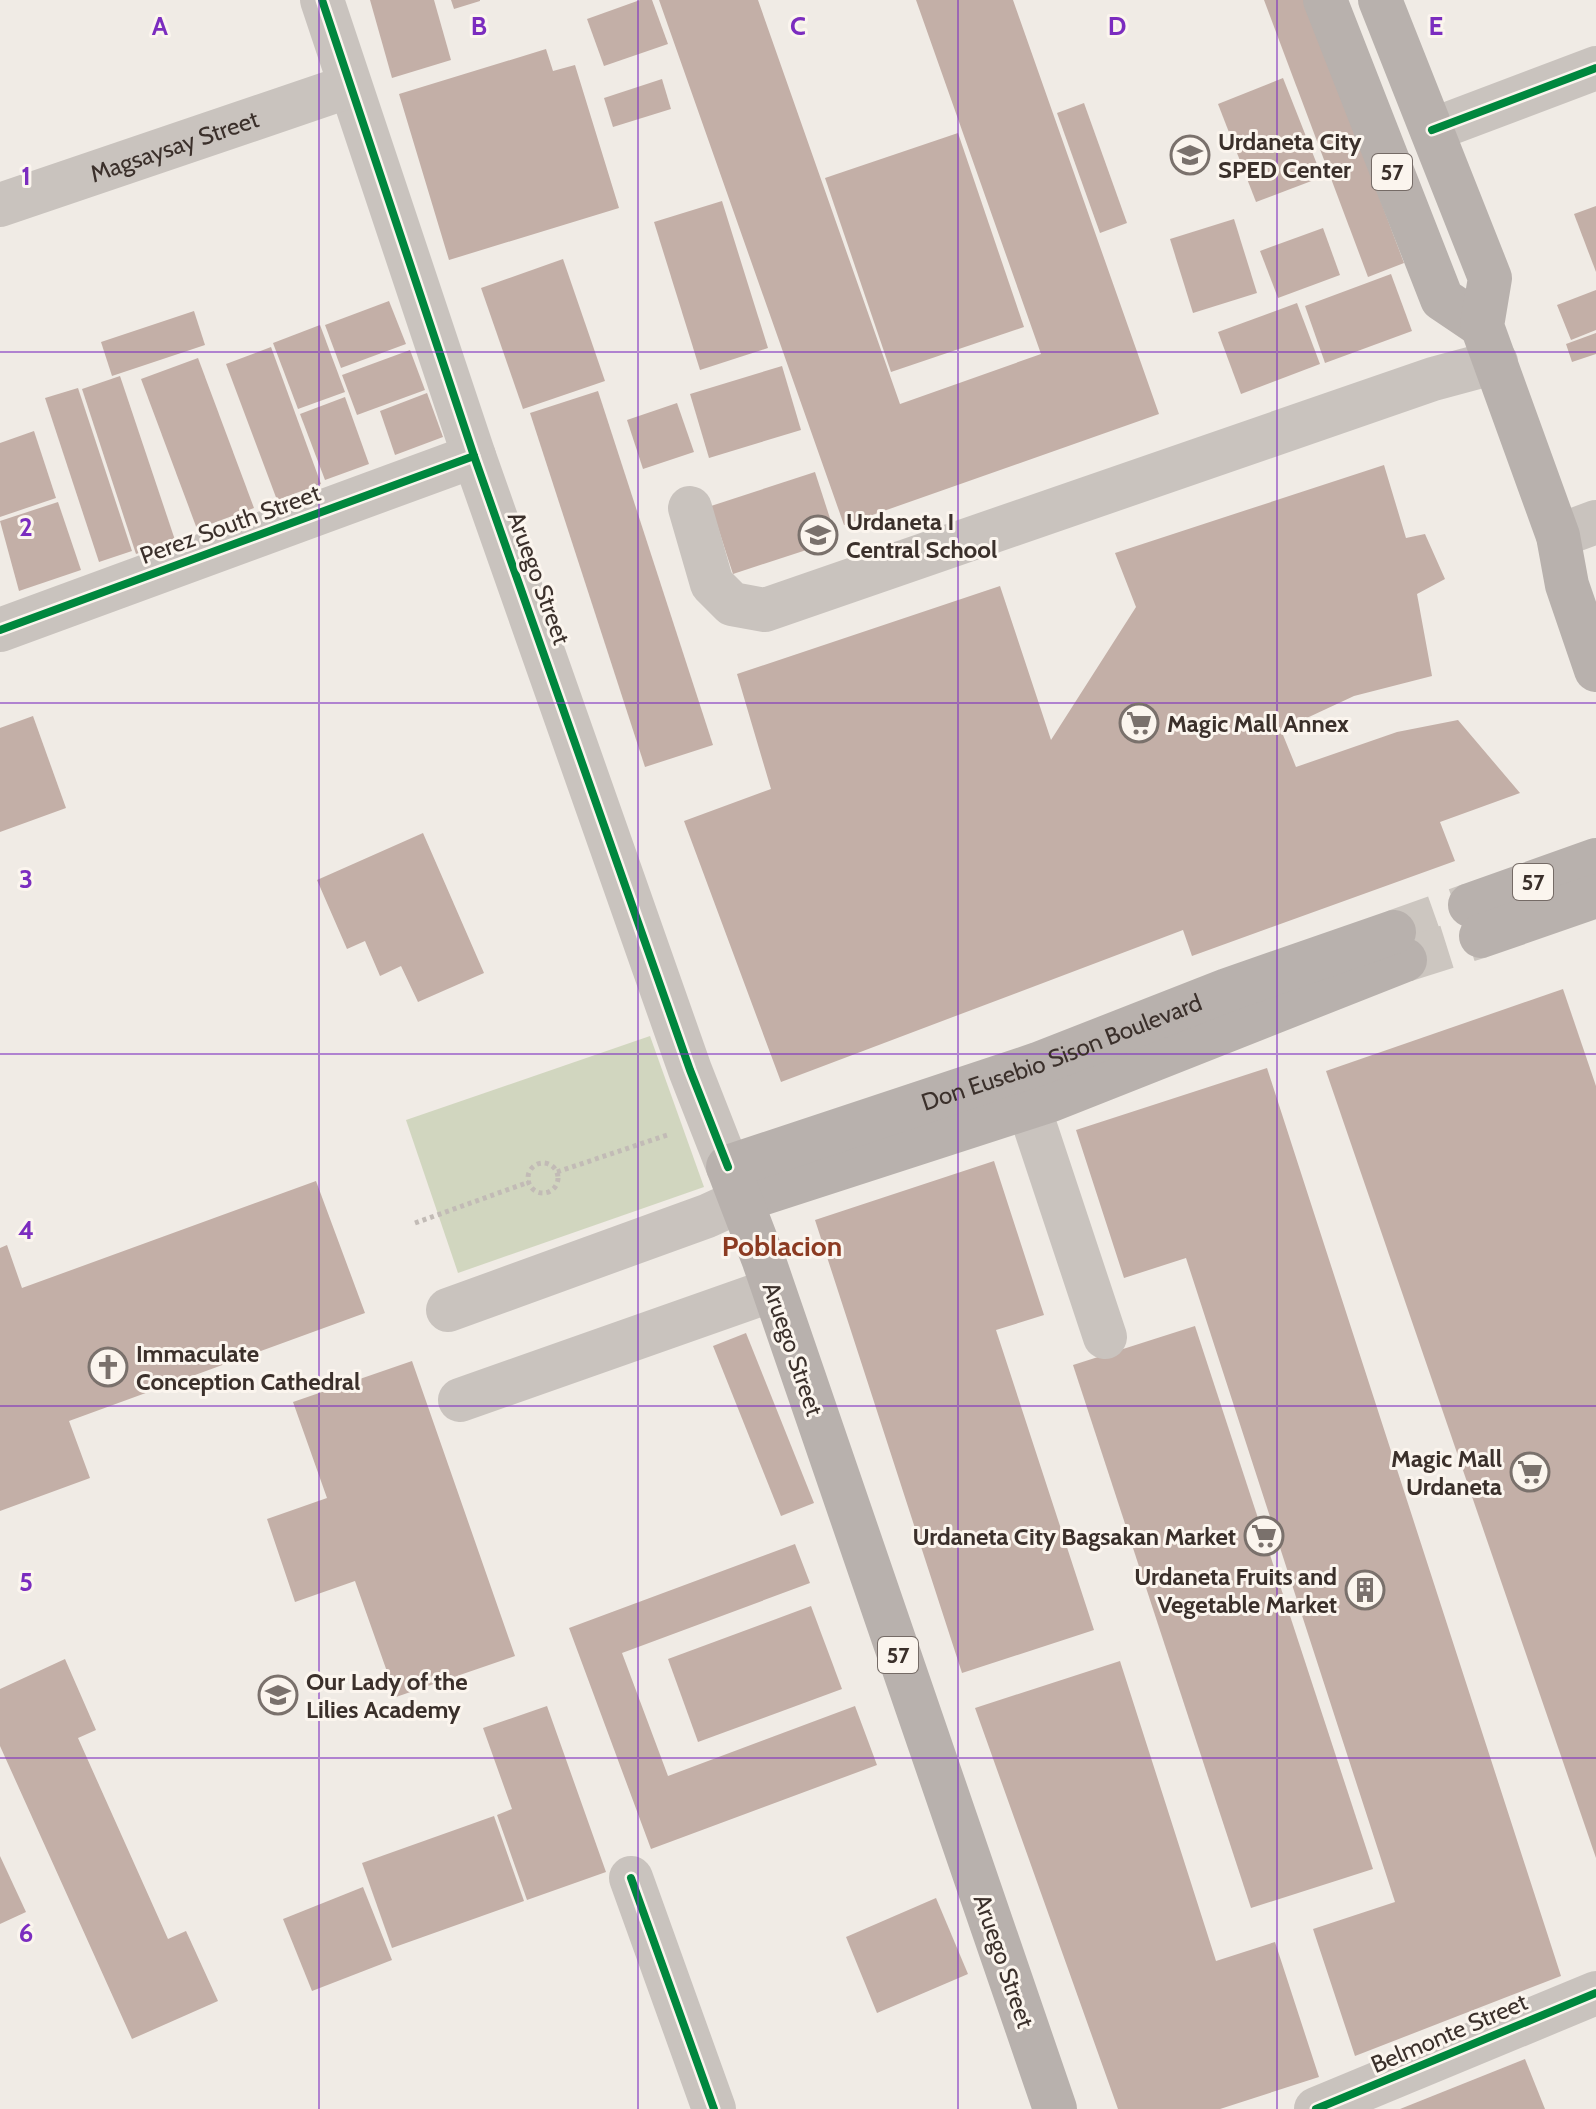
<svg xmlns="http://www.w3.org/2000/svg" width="1596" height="2109" font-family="Cabin,sans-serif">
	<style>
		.green { fill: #d1d6bf }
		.building { fill: #c3afa7 }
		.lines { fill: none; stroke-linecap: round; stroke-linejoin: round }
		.major-tunnel { stroke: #ccc6c0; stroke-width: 44; stroke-dasharray: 44 22; stroke-linecap: butt }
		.path { stroke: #c2bbb6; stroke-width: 5; stroke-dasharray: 4 4; stroke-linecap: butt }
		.minor { stroke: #c9c3be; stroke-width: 44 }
		.major { stroke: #b8b1ad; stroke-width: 44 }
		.cycleway-casing { stroke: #fbf5ee; stroke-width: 13 }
		.cycleway { stroke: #00873e; stroke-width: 8 }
		.grid { fill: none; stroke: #7b2cbf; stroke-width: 2; stroke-opacity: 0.55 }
		.labels { text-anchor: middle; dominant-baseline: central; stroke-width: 6; stroke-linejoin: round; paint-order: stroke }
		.shield { fill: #fbf5ee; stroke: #756b66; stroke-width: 2 }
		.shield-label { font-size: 22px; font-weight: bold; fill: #3b302b }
		.poi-label { font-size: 24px; font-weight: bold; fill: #3b302b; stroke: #fbf5ee; text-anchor: start }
		.street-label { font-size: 24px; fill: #3b302b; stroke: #fbf5ee }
		.quarter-label { font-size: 28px; font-weight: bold; fill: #8c3b22; stroke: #fbf5ee }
		.grid-label { font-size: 26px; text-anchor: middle; font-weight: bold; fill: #7b2cbf; stroke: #fbf5ee; stroke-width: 6; stroke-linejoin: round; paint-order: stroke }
	</style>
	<rect width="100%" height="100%" fill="#f0ebe5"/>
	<path class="green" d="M650,1036L704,1187L458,1273L406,1120Z"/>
	<g class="building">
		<path d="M370,0H434L451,60L392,78Z"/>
		<path d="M451,0H480V1L454,9Z"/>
		<path d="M640,0H652L668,44L604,66L587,19Z"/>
		<path d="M659,0H758L900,404L1041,354L916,0H1013L1159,414L844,525Z"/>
		<path d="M1264,0H1305L1404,263L1368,277Z"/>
		<path d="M546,49L553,71L575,65L619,208L449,260L399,94Z"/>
		<path d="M1283,78L1322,177L1256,202L1218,104Z"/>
		<path d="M662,79L671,109L613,127L604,98Z"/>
		<path d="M1084,103L1127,223L1100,233L1057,113Z"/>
		<path d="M958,133L1024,327L891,372L825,178Z"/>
		<path d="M722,201L768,348L700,370L654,222Z"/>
		<path d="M1596,206V272L1574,214Z"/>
		<path d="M1234,219L1257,293L1193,313L1170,239Z"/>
		<path d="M1323,228L1340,275L1278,298L1260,251Z"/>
		<path d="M563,259L605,381L523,409L481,288Z"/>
		<path d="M1391,274L1412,331L1325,363L1305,306Z"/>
		<path d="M1596,290V330L1571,340L1557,305Z"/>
		<path d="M389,301L406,344L341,368L325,325Z"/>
		<path d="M1297,303L1320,364L1241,394L1218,332Z"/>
		<path d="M194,311L205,345L112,376L101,342Z"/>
		<path d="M320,325L345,392L298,409L273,343Z"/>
		<path d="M1596,333V354L1572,362L1566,344Z"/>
		<path d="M271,347L321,484L277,500L226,364Z"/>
		<path d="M410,350L425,390L357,415L342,375Z"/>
		<path d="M198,358L254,508L197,529L141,379Z"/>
		<path d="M782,366L801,430L709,458L690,394Z"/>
		<path d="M120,376L175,540L136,554L82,389Z"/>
		<path d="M78,388L132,551L99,562L45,398Z"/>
		<path d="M598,391L713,745L645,767L530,413Z"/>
		<path d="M427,393L443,437L395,455L380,411Z"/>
		<path d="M345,397L369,464L325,480L300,414Z"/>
		<path d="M677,403L694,452L643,469L627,420Z"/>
		<path d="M34,431L56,498L0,517V443Z"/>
		<path d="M1384,465L1406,538L1425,534L1445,579L1417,594L1432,676L1354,696L1281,730L1296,767L1397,732L1458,720L1520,793L1440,822L1455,861L1192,956L1183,930L781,1082L684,821L771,789L737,674L1000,586L1051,740L1136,607L1115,553Z"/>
		<path d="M815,472L837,540L733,574L711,506Z"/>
		<path d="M58,502L81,570L19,591L0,521Z"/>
		<path d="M33,716L66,808L0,832V728Z"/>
		<path d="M423,833L484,973L418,1002L401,966L380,976L365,941L347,949L317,880Z"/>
		<path d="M1563,989L1596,1086V1858L1326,1071Z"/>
		<path d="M1267,1068L1561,1976L1355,2056L1313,1929L1395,1902L1186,1258L1124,1278L1076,1130Z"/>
		<path d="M994,1161L1044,1315L996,1330L1094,1630L962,1673L815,1220Z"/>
		<path d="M316,1181L365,1313L69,1421L90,1478L0,1511V1248L7,1245L22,1288Z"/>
		<path d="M1195,1326L1373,1869L1251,1908L1073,1365Z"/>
		<path d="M746,1333L814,1503L781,1516L713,1346Z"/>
		<path d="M412,1361L515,1656L396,1697L355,1581L295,1602L267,1519L327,1498L293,1402Z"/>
		<path d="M795,1544L810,1583L622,1653L668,1776L855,1706L877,1765L651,1849L569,1628Z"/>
		<path d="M811,1606L842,1689L698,1742L668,1659Z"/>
		<path d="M65,1659L96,1730L78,1738L168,1939L186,1931L218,2001L132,2039L0,1746V1689Z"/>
		<path d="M1120,1661L1216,1961L1275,1942L1319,2077L1220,2109H1118L975,1708Z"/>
		<path d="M547,1706L606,1872L527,1900L497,1815L512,1809L483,1728Z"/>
		<path d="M494,1816L524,1901L392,1948L362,1863Z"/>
		<path d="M0,1856L26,1912L0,1924Z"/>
		<path d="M363,1887L392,1960L312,1991L283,1919Z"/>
		<path d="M936,1898L968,1974L877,2013L846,1937Z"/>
		<path d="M1525,2059L1545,2109H1400Z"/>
	</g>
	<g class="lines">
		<g class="major-tunnel">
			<path d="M1394,932L1470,905"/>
			<path d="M1405,960L1481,936"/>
		</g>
		<g class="path">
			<circle cx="543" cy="1178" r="15"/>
			<path d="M557,1172L670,1134"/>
			<path d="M415,1223L529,1182"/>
		</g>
		<g class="minor">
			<path d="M322,0L474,456L690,1070L728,1167"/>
			<path d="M1432,130L1596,68"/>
			<path id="s1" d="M0,205L350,86"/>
			<path d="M690,508L712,584L732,604L765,610L1433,379L1496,362"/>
			<path d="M1558,536L1596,522"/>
			<path d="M0,630L474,456"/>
			<path d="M1028,1105L1105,1337"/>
			<path d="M448,1310L707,1216L742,1200"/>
			<path d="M460,1400L772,1290"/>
			<path d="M631,1878L714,2109"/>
			<path d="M1316,2109L1596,1993"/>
		</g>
		<g class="major">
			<path d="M1325,0L1442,299L1482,326"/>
			<path d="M1380,0L1490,278L1482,326L1558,536L1567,585L1596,670"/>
			<path d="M1470,905L1596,860"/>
			<path d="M1481,936L1596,896"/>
			<path d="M742,1200L1051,1100L1405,960"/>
			<path id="s2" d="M1055,2109L764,1261L728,1167L1038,1064L1227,990L1394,932"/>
		</g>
		<g class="cycleway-casing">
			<g id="cycleway">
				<path d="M322,0L474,456L690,1070L728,1167"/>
				<path d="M1432,130L1596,68"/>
				<path d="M0,630L474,456"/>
				<path d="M631,1878L714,2109"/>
				<path d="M1316,2109L1596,1993"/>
			</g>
		</g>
		<use href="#cycleway" class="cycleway"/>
	</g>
	<path class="grid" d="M319,0V2109M638,0V2109M958,0V2109M1277,0V2109M0,352H1596M0,703H1596M0,1054H1596M0,1406H1596M0,1758H1596"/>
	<defs>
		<g id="school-ring" transform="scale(2)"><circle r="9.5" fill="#fbf5ee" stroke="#7a716c" stroke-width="1.5"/><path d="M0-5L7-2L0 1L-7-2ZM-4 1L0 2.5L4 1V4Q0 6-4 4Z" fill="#7a716c"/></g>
		<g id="supermarket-ring" transform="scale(2)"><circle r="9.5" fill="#fbf5ee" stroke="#7a716c" stroke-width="1.5"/><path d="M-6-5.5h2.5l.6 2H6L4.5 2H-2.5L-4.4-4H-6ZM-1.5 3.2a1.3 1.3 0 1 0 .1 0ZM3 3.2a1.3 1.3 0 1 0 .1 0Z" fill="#7a716c"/></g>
		<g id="church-ring" transform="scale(2)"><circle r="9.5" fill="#fbf5ee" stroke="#7a716c" stroke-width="1.5"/><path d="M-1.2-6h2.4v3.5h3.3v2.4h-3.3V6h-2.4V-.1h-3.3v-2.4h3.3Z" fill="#7a716c"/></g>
		<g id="building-ring" transform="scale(2)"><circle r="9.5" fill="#fbf5ee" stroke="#7a716c" stroke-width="1.5"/><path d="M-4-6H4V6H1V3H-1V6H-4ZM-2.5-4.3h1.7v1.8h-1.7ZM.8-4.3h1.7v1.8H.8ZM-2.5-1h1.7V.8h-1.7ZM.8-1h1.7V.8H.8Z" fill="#7a716c"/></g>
	</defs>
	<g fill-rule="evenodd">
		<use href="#school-ring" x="1190" y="155"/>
		<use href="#school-ring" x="818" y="535"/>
		<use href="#supermarket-ring" x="1139" y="723"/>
		<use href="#church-ring" x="108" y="1367"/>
		<use href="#supermarket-ring" x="1530" y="1472"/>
		<use href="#supermarket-ring" x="1264" y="1536"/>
		<use href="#building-ring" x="1365" y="1590"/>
		<use href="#school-ring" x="278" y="1695"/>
	</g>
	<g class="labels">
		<g class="shield">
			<rect x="1372" y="154" width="40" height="36" rx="6"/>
			<rect x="1513" y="864" width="40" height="36" rx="6"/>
			<rect x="878" y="1637" width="40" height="36" rx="6"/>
		</g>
		<g class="shield-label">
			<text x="1392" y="172">57</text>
			<text x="1533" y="882">57</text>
			<text x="898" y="1655">57</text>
		</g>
		<g class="poi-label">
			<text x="1218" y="141">Urdaneta City<tspan x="1218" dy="28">SPED Center</tspan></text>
			<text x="846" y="521">Urdaneta I<tspan x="846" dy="28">Central School</tspan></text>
			<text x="1167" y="723">Magic Mall Annex</text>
			<text x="136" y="1353">Immaculate<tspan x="136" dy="28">Conception Cathedral</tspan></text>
			<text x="1502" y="1458" text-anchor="end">Magic Mall<tspan x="1502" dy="28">Urdaneta</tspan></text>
			<text x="1236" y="1536" text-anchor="end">Urdaneta City Bagsakan Market</text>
			<text x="1337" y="1576" text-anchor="end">Urdaneta Fruits and<tspan x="1337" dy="28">Vegetable Market</tspan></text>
			<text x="306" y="1681">Our Lady of the<tspan x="306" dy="28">Lilies Academy</tspan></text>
		</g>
		<g class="street-label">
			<text stroke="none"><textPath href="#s1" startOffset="184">Magsaysay Street</textPath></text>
			<text transform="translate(230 524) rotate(-20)">Perez South Street</text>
			<text transform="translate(539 578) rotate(70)">Aruego Street</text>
			<text stroke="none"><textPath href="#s2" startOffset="1350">Don Eusebio Sison Boulevard</textPath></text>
			<text transform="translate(793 1349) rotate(71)">Aruego Street</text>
			<text transform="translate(1004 1961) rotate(71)">Aruego Street</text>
			<text transform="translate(1449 2033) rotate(-23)">Belmonte Street</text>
		</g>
		<g class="quarter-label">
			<text x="782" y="1246">Poblacion</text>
		</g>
	</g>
	<g class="grid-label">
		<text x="160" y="35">A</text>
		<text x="479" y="35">B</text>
		<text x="798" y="35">C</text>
		<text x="1117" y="35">D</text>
		<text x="1436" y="35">E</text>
		<text x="26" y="185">1</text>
		<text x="26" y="536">2</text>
		<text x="26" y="888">3</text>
		<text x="26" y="1239">4</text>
		<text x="26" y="1591">5</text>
		<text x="26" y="1942">6</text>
	</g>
</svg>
